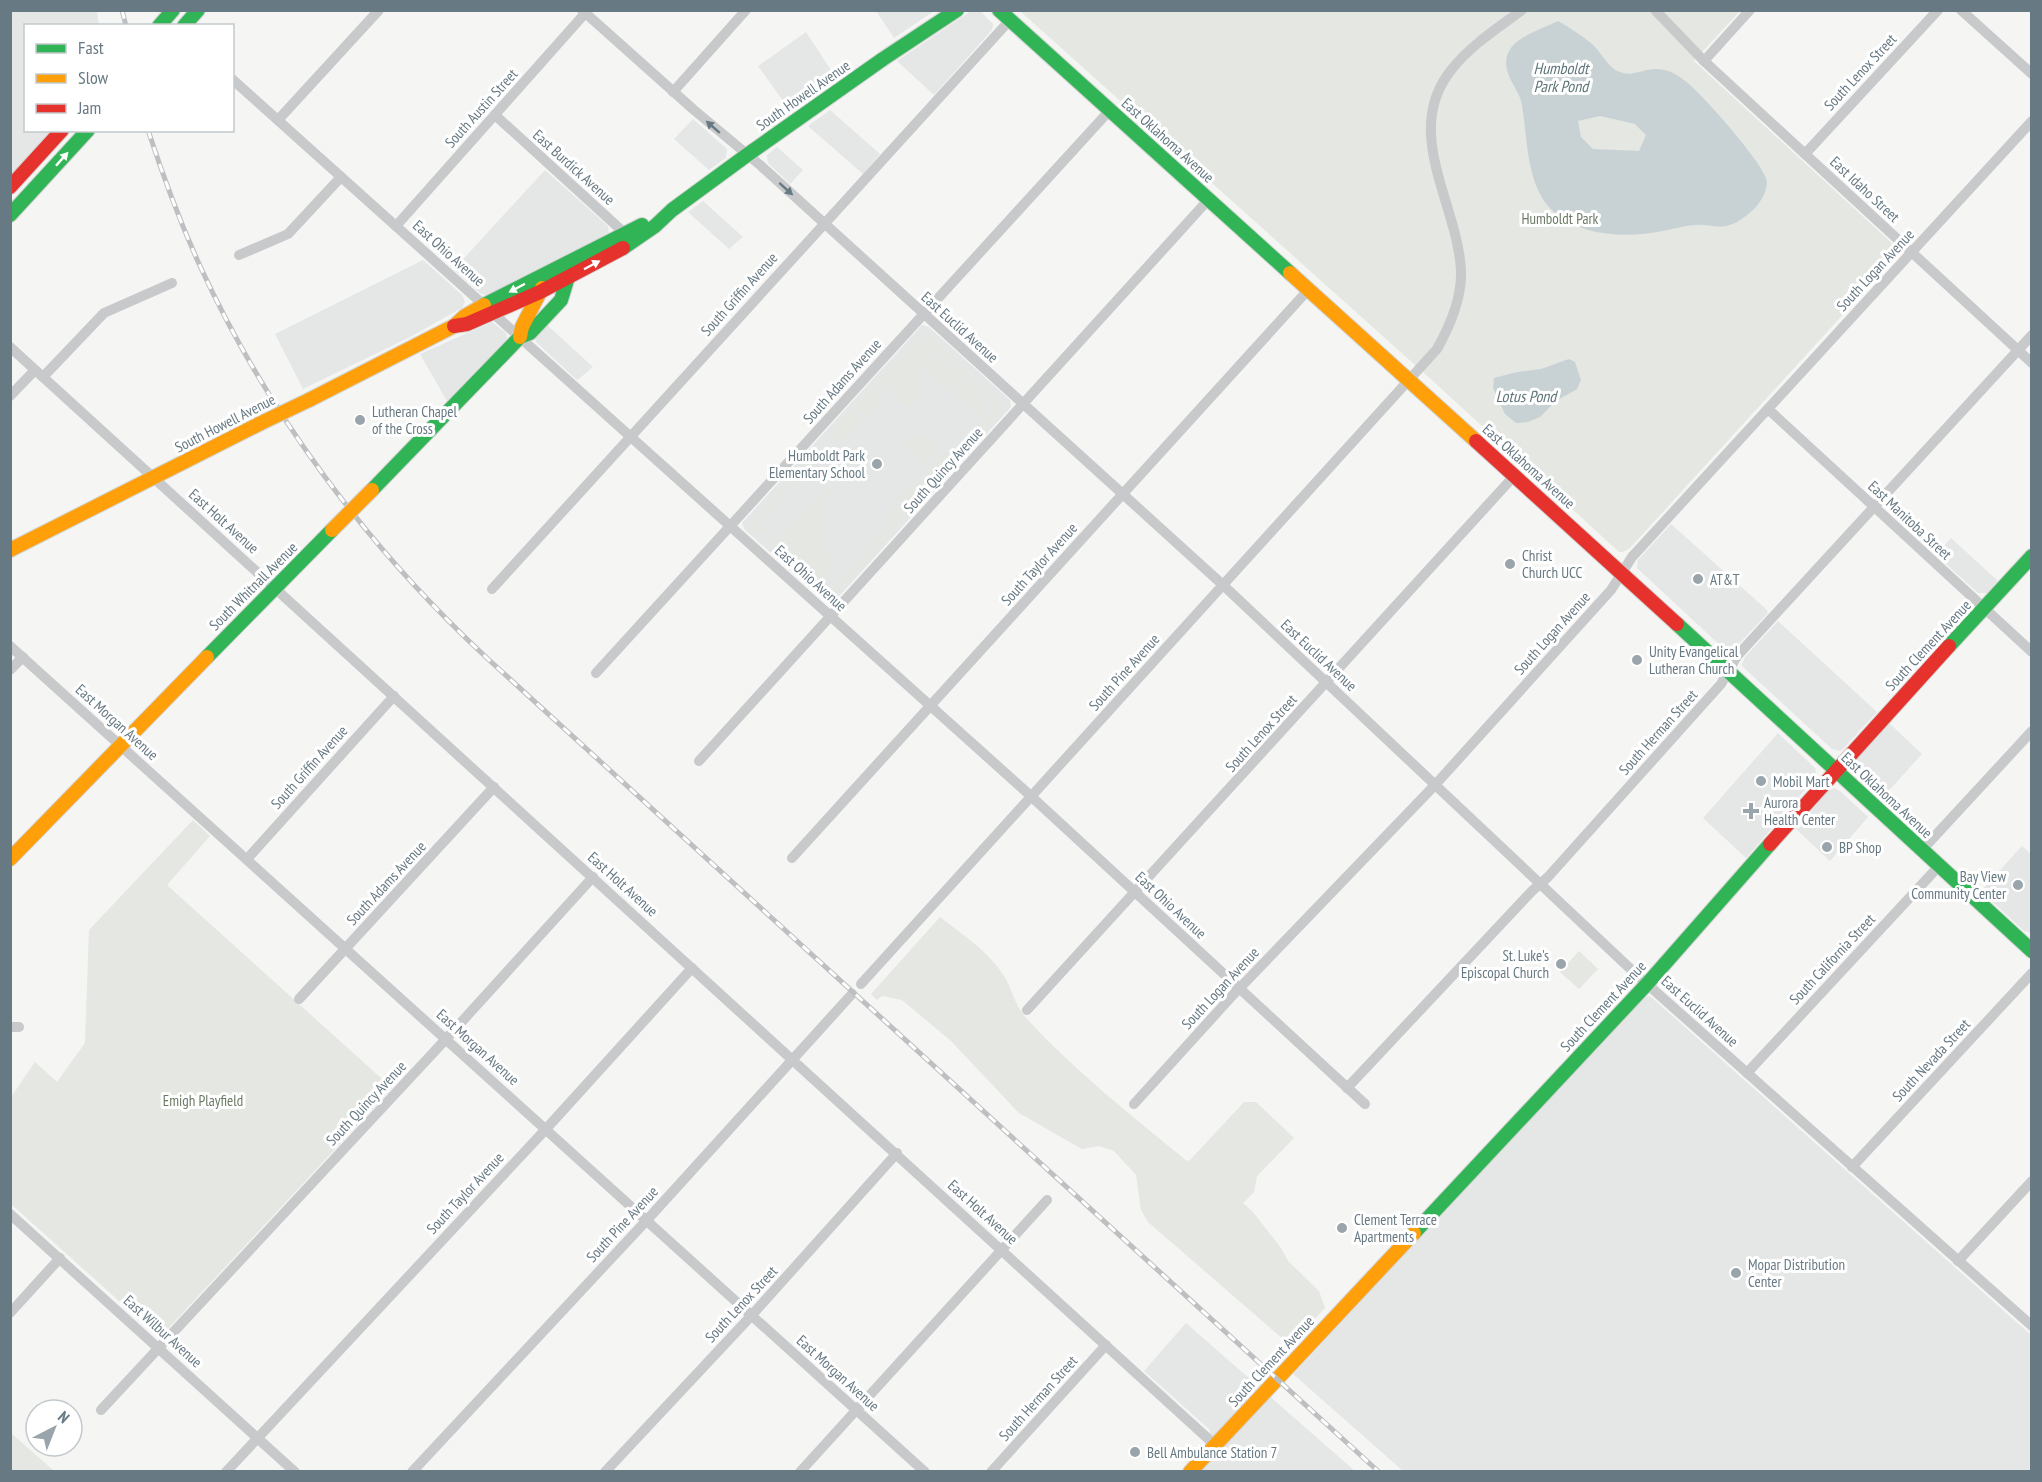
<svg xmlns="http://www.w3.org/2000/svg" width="2042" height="1482" font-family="'PT Sans Narrow',sans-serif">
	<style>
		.built { fill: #e5e7e7 }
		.green { fill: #e4e7e2 }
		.water { fill: #c8d2d4; fill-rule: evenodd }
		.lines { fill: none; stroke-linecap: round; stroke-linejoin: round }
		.fast-casing { stroke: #d1d2d2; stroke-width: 16 }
		.slow-casing { stroke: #d1d2d2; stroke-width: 16 }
		.jam-casing { stroke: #d1d2d2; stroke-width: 16 }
		.street { stroke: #c8c9ca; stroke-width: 10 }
		.fast { stroke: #30b455; stroke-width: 14 }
		.slow { stroke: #ff9f0a; stroke-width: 14 }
		.jam { stroke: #e5322d; stroke-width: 14 }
		.rail-casing { stroke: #bdbfc0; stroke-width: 5 }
		.rail { stroke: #fff; stroke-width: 3; stroke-dasharray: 9; stroke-linecap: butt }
		.slow-bridge-casing { stroke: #d1d2d2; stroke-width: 16; stroke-linecap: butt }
		.slow-bridge { stroke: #ff9f0a; stroke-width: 14 }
		.oneway { fill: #677983 }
		.oneway2 { fill: #fff }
		.poi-dot { fill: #99a4ab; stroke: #fff; stroke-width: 2 }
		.labels { text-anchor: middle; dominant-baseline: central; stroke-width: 6; stroke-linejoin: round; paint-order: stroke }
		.street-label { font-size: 15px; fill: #677983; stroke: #fff }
		.park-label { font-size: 15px; fill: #6c7b65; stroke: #fff }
		.poi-label { font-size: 15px; fill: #677983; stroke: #fff; text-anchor: start }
		.water-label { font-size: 16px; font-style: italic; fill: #5e7478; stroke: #fff }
	</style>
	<rect width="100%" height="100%" fill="#f5f5f4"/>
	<g class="built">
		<path d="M11,11H97L99,25L26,26V130L53,131L11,178Z"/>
		<path d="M876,11H934L894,38Z"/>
		<path d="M971,11L981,12L993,24L992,30L934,95L897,61Z"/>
		<path d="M806,32L837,79L791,112L758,66Z"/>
		<path d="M830,110L880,154L863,174L808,126Z"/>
		<path d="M693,119L727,149L726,158L709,170L674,139Z"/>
		<path d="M777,147L803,170L790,184L768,163L767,155Z"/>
		<path d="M545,170L608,226L609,233L488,295L481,294L455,271V268Z"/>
		<path d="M703,201L743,237L729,249L688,212Z"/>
		<path d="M423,260L462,295L465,302L462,308L410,337L303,389L275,334Z"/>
		<path d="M492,322L506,333L507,338L505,341L447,401L420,354Z"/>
		<path d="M546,324L593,367L580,378L577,380L536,342L535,337Z"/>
		<path d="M922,325L929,327L1010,400L1011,407L834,602L827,603L744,529L742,523Z"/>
		<path d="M1671,524L1767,610L1768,613L1733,650L1724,649L1637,568L1638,560Z"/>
		<path d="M1951,538L1998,581L1987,593H1978L1936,555Z"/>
		<path d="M1778,621L1877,712L1841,751L1832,749L1743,667L1742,664L1745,657Z"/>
		<path d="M1889,723L1922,754L1884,796L1855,770L1853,764L1855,759Z"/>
		<path d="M1778,733L1815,768L1817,776L1746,858L1703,818Z"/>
		<path d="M1834,788L1840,791L1868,817L1830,861L1796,829L1828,791Z"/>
		<path d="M2022,846L2031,854L2032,930L2030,932L2024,931L1981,891Z"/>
		<path d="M1650,996L2031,1335V1471H1403L1293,1374L1645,997Z"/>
		<path d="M1186,1323L1355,1471H1190L1208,1452L1210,1430L1144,1371Z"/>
	</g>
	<g class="green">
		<path d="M1020,11H1740L1694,61L1895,246L1898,250V254L1630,548L1623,552H1619L1434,382Z"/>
		<path d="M927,335L1001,401V403L992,405V401L938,352L921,371L923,395L911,407C904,408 899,403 895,398V388L925,354Z"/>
		<path d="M920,336L923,337V353L887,394L876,384Z"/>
		<path d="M937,355L961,377L949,390L926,368Z"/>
		<path d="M962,378L989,403L978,416L950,391Z"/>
		<path d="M874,386L881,392V401L865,416L855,407Z"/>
		<path d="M992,408L1000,407L1002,410L957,458L953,454L992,411Z"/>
		<path d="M851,410L862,421L839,445L828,436Z"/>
		<path d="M919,430L940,448L924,465L904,447Z"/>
		<path d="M941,452L953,464L937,482L926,470Z"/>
		<path d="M810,457L815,461L761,520L763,531L758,535L747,526Z"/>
		<path d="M921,475L934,485L911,510L900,499Z"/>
		<path d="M832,481L834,488L821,502L819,508V527L829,554L828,592L825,595L765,541L769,537L776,542Z"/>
		<path d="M897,503L908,514L833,596L830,586H834L894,519L888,512Z"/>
		<path d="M193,820L210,836L167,885L392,1088L163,1334L157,1335L11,1204V1097L35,1062L57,1082L85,1043L89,930Z"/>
		<path d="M940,917C962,934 989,952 1004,976C1013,991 1015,1007 1028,1020C1076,1072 1132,1116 1187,1161L1190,1160L1244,1102H1256L1294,1138L1257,1176L1254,1192L1243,1203L1253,1212L1281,1248L1288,1261L1319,1291L1325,1308L1290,1345L1148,1222L1141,1210L1136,1175L1114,1151L1099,1146L1082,1149L1019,1113L951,1041L902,1000L882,996L877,1000L871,994Z"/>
		<path d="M1579,951L1598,969L1579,989L1560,972Z"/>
		<path d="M10,1433H11L54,1471H11Z"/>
	</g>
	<g class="water">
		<path d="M1558,21C1570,28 1581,35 1592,44C1601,52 1609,69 1620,72C1631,76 1637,72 1647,70C1665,66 1678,74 1691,86C1706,99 1766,166 1767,182C1767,192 1760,203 1753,210C1745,217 1736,224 1726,226C1716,228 1705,224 1694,225C1684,226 1673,229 1663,231C1627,238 1583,237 1554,212C1526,187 1528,141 1522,106C1521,94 1511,84 1508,73C1497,41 1536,32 1558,21ZM1600,116L1635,124L1646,135L1639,151L1593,149L1581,137L1578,121Z"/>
		<path d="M1569,359L1575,362L1581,380L1577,389L1556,401L1540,417L1528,422L1516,423L1505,414L1493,388L1494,378L1517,372L1541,369Z"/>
	</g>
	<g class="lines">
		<g class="fast-casing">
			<g id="fast">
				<path d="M999,10L1290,273"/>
				<path d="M159,26L173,10"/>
				<path d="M184,26L198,10"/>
				<path d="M10,215L88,130"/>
				<path d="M623,248L655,226L672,210L747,155L883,59L957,10"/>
				<path d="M484,305L642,225"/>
				<path d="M372,490L520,337L530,333L561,300L568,277"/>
				<path d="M1677,624L2032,951"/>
				<path d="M1949,646L2032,556"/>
				<path d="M207,657L332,530"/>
				<path d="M1414,1233L1647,984L1770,844"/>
			</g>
		</g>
		<g class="slow-casing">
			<g id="slow">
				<path d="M1290,273L1476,441"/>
				<path d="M520,337L522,327L542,288"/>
				<path d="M309,400L454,326L465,316L484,305"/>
				<path d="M10,550L261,423"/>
				<path d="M10,859L207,657"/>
				<path d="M1190,1472L1414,1233"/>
			</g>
		</g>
		<g class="jam-casing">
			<g id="jam">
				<path d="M10,187L62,130"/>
				<path d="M454,326L467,324L540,292L623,248"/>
				<path d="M1476,441L1677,624"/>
				<path d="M1770,844L1949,646"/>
			</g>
		</g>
		<g class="street">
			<path d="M582,10L694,110L760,165L1115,487L1223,585L1638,976L2032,1326"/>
			<path d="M1655,10L1704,61L2032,363"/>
			<path d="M1961,10L2032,74"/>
			<path d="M1704,61L1750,10"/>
			<path d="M232,79L1022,788L1365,1104"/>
			<path d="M673,92L746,10"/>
			<path d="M495,115L630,238"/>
			<path d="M278,120L379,10"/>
			<path d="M1805,154L1938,10"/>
			<path d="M396,226L588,10"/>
			<path d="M239,255L288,234L341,177"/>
			<path d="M10,347L1215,1445"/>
			<path d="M43,377L104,313L172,283"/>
			<path d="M10,396L35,370"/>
			<path d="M1768,409L2032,652"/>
			<path d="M492,589L1010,20"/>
			<path d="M10,646L925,1472"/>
			<path d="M10,670L23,657"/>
			<path d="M596,673L1110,110"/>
			<path d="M699,761L1209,199"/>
			<path d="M1922,850L2032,731"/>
			<path d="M792,858L1309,289"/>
			<path d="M247,859L394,696"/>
			<path d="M861,984L1437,349C1450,326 1462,299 1461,271C1458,204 1401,131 1452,69C1471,45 1498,28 1522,10"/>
			<path d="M299,999L494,787"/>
			<path d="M1027,1010L1515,475"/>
			<path d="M10,1027H19"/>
			<path d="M1747,1073L1939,866"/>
			<path d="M1347,1088L1532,891L1548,877L1721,684L1737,656L2032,335"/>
			<path d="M1134,1104L1232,996L1435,785L1611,590L1632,557L2032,121"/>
			<path d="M1852,1167L2032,973"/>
			<path d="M10,1214L295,1472"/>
			<path d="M1958,1261L2032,1181"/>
			<path d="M10,1313L60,1258"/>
			<path d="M101,1410L446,1039L593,877"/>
			<path d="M226,1472L546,1129L692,968"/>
			<path d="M412,1472L647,1220L852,994"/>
			<path d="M605,1472L752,1315L897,1153"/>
			<path d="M800,1472L1047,1200"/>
			<path d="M991,1472L1106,1345"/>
		</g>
		<use href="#fast" class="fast"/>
		<use href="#slow" class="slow"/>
		<use href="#jam" class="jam"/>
		<g class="rail-casing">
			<g id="rail">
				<path d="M122,10L126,26"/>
				<path d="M148,130C163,176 180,222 200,266C268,414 369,549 488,659L1379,1472"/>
			</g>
		</g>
		<use href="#rail" class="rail"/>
		<g class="slow-bridge-casing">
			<g id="slow-bridge">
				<path d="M261,423L309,400"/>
				<path d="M332,530L372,490"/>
			</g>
		</g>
		<use href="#slow-bridge" class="slow-bridge"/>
	</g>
	<defs><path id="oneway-solid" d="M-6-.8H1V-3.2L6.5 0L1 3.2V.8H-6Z" transform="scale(1.5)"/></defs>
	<g class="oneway">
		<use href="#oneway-solid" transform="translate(713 127) rotate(-139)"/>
		<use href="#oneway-solid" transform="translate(786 189) rotate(42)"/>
	</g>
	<g class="oneway2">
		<use href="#oneway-solid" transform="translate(62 159) rotate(-48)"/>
		<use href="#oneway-solid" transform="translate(592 265) rotate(-28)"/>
		<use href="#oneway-solid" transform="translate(517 288) rotate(152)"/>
	</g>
	<g class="poi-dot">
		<circle cx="360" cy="420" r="6"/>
		<circle cx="877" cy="464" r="6"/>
		<circle cx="1510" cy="564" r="6"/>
		<circle cx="1698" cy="579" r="6"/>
		<circle cx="1637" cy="660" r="6"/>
		<circle cx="1761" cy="781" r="6"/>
		<path d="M1748 802h6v6h6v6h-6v6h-6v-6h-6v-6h6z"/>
		<circle cx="1827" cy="847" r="6"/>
		<circle cx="2018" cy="885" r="6"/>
		<circle cx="1561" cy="964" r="6"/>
		<circle cx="1342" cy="1228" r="6"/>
		<circle cx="1736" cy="1273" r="6"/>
		<circle cx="1135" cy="1452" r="6"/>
	</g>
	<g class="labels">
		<g class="street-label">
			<text transform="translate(1860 72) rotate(-47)">South Lenox Street</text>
			<text transform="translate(803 95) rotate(-35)">South Howell Avenue</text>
			<text transform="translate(481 108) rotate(-48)">South Austin Street</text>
			<text transform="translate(1168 140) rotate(42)">East Oklahoma Avenue</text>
			<text transform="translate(574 167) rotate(42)">East Burdick Avenue</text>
			<text transform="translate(1865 189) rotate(43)">East Idaho Street</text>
			<text transform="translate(449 253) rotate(42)">East Ohio Avenue</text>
			<text transform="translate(1875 270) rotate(-47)">South Logan Avenue</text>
			<text transform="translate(739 294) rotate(-48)">South Griffin Avenue</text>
			<text transform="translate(960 327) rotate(42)">East Euclid Avenue</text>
			<text transform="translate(842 381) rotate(-48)">South Adams Avenue</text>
			<text transform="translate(225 423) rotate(-27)">South Howell Avenue</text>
			<text transform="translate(1529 466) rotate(42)">East Oklahoma Avenue</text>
			<text transform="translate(943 470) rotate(-48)">South Quincy Avenue</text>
			<text transform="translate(1910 520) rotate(43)">East Manitoba Street</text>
			<text transform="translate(224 521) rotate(42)">East Holt Avenue</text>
			<text transform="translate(1039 564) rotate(-48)">South Taylor Avenue</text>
			<text transform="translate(811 578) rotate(42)">East Ohio Avenue</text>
			<text transform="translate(253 586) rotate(-45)">South Whitnall Avenue</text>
			<text transform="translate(1552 633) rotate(-48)">South Logan Avenue</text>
			<text transform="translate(1928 645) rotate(-47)">South Clement Avenue</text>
			<text transform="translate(1319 655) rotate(43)">East Euclid Avenue</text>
			<text transform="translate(1124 672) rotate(-48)">South Pine Avenue</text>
			<text transform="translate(117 722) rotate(42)">East Morgan Avenue</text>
			<text transform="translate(1658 732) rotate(-48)">South Herman Street</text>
			<text transform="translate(1261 733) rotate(-48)">South Lenox Street</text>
			<text transform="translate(309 767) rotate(-48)">South Griffin Avenue</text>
			<text transform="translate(1887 795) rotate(43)">East Oklahoma Avenue</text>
			<text transform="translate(386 883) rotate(-47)">South Adams Avenue</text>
			<text transform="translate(623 884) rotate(42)">East Holt Avenue</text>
			<text transform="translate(1171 905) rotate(43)">East Ohio Avenue</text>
			<text transform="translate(1832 959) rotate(-47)">South California Street</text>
			<text transform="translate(1220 988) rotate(-47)">South Logan Avenue</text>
			<text transform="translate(1603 1006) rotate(-47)">South Clement Avenue</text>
			<text transform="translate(1700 1011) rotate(42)">East Euclid Avenue</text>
			<text transform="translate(478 1047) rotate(42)">East Morgan Avenue</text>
			<text transform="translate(1931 1060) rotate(-47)">South Nevada Street</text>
			<text transform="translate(366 1103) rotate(-47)">South Quincy Avenue</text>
			<text transform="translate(465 1193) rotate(-47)">South Taylor Avenue</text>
			<text transform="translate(983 1212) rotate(42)">East Holt Avenue</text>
			<text transform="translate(622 1224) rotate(-47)">South Pine Avenue</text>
			<text transform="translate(741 1304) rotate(-47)">South Lenox Street</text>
			<text transform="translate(163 1331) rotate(42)">East Wilbur Avenue</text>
			<text transform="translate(1271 1361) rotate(-47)">South Clement Avenue</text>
			<text transform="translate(838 1373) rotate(42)">East Morgan Avenue</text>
			<text transform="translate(1038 1398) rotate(-48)">South Herman Street</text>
		</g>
		<g class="park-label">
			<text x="1560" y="218">Humboldt Park</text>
			<text x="203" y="1100">Emigh Playfield</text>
		</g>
		<g class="poi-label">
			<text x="372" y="411">Lutheran Chapel<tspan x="372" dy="17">of the Cross</tspan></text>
			<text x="865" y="455" text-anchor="end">Humboldt Park<tspan x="865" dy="17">Elementary School</tspan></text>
			<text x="1522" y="555">Christ<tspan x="1522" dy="17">Church UCC</tspan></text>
			<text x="1710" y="579">AT&amp;T</text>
			<text x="1649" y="651">Unity Evangelical<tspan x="1649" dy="17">Lutheran Church</tspan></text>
			<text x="1773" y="781">Mobil Mart</text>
			<text x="1764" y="802">Aurora<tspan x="1764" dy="17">Health Center</tspan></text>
			<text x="1839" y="847">BP Shop</text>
			<text x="2006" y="876" text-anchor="end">Bay View<tspan x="2006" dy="17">Community Center</tspan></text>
			<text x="1549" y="955" text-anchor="end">St. Luke's<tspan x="1549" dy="17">Episcopal Church</tspan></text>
			<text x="1354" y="1219">Clement Terrace<tspan x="1354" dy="17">Apartments</tspan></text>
			<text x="1748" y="1264">Mopar Distribution<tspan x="1748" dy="17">Center</tspan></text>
			<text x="1147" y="1452">Bell Ambulance Station 7</text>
		</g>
		<g class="water-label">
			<text x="1561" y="68">Humboldt<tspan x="1561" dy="18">Park Pond</tspan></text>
			<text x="1526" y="396">Lotus Pond</text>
		</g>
	</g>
	<rect width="2042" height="1482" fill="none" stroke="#677983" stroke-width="24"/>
	<rect x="24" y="24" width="210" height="108" fill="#ffffff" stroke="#c2c9cd" stroke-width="1.5"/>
	<rect x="36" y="44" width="30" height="9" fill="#30b455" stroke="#c2c9cd" stroke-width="1.5"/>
	<text x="78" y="54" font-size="18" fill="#677983">Fast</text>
	<rect x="36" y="74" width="30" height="9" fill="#ff9f0a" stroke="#c2c9cd" stroke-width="1.5"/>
	<text x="78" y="84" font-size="18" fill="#677983">Slow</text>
	<rect x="36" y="104" width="30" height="9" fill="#e5322d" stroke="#c2c9cd" stroke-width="1.5"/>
	<text x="78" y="114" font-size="18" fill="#677983">Jam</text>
	<g transform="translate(54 1428) rotate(42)"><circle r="28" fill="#ffffff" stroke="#c2c9cd" stroke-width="1.5"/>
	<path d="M0-4.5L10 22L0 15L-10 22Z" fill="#99a4ab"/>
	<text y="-9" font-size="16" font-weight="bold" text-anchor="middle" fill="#677983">N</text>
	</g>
</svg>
